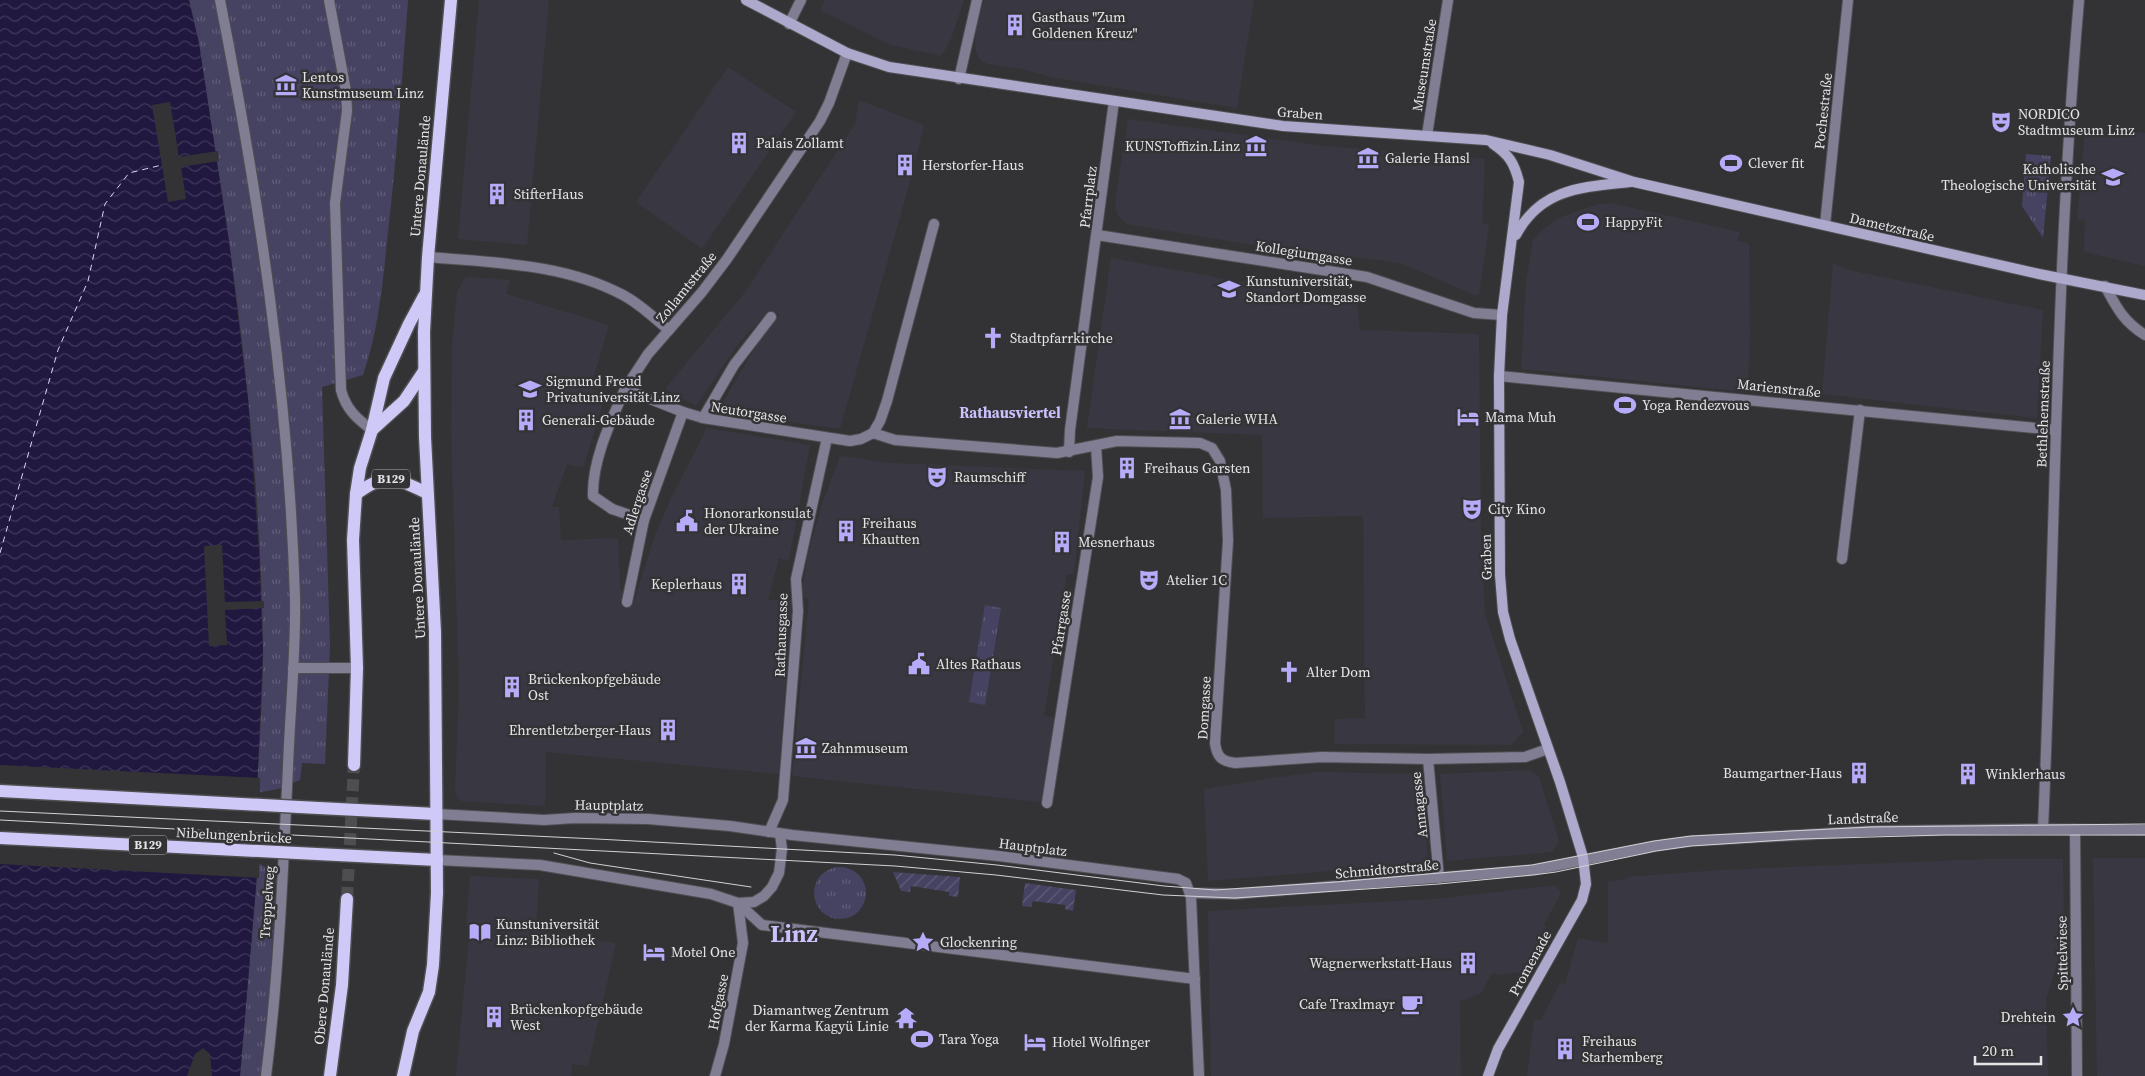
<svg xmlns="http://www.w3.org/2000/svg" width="2145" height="1076" font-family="'Source Serif 4',serif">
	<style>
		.built { fill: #393842 }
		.grass { fill: url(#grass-tufts) }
		.garden { fill: url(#garden-furrows) }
		.water { fill: url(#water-waves) }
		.pier { fill: #333336 }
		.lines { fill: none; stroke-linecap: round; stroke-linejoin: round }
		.ferry { stroke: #d9d6f4; stroke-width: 1; stroke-dasharray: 6 5; stroke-linecap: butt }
		.primary-tunnel { stroke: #4e4e51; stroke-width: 12; stroke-dasharray: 12 6; stroke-linecap: butt }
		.lane-casing { stroke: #4f4f52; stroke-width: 12 }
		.street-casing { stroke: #4f4f52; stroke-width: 12 }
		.secondary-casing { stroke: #4f4f52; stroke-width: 12 }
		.primary-casing { stroke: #4f4f52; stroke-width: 15 }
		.lane { stroke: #817e94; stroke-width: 10 }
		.street { stroke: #817e94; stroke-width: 10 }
		.secondary { stroke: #aca9cc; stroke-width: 10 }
		.primary { stroke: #cec9f6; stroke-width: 12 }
		.tram { stroke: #d2d2d5; stroke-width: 1 }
		.primary-bridge-casing { stroke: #4f4f52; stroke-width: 15; stroke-linecap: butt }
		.primary-bridge { stroke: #cec9f6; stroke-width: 12 }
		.labels { text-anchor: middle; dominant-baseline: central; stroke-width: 5; stroke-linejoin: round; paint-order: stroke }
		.shield { fill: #333336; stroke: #b0b0b3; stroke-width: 1 }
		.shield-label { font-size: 12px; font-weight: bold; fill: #e5e5e8 }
		.poi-label { font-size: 14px; fill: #e5e5e8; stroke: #333336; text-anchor: start }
		.street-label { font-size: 14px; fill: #e5e5e8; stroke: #333336 }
		.neighbourhood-label { font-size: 15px; font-weight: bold; fill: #c9c2fc; stroke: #333336 }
		.town-label { font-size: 24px; font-weight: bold; fill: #c9c2fc; stroke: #333336 }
	</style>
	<defs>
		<pattern id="grass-tufts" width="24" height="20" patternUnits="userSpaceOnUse" patternTransform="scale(1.25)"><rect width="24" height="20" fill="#464262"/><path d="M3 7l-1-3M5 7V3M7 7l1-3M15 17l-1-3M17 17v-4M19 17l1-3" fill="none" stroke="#615d78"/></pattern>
		<pattern id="garden-furrows" width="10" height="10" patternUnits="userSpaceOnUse" patternTransform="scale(1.25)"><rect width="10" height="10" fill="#464262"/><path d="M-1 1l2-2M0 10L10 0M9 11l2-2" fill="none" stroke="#615d78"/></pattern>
		<pattern id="water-waves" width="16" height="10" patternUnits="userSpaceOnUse" patternTransform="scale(1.25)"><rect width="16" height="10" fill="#211840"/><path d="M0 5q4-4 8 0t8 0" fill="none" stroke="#41395c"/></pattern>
	</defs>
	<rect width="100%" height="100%" fill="#333336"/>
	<g class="built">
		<path d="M479,0H549L527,245L458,239Z"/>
		<path d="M825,0H964L950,42L941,56L888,44L820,10Z"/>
		<path d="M984,0H1254L1237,108L1051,77L1022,69L988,64L981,61L976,52L975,33Z"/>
		<path d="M728,67L796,112L702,249L636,202Z"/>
		<path d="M859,100L924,125L907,192L840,429L726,413L722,404L763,334L779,314L769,311L738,344L696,406L665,389L745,292L855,124Z"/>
		<path d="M1128,119L1324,146L1485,159L1482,223L1489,225L1479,295H1474L1400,263L1247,244L1127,224L1118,216L1115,207L1116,195Z"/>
		<path d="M2085,129L2145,133V266L2084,252L2085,221L2077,220Z"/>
		<path d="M1611,203L1740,232L1737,241L1749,244L1750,335L1748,392L1521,369L1526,281L1533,240L1545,228L1561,217L1598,204Z"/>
		<path d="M1111,258L1357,303L1360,330L1479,334L1481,538L1485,614L1523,732L1511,745L1334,744L1335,719L1365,718L1363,516L1263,518L1262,435L1087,428Z"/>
		<path d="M1833,263L1849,270L2043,310L2037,418L1822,394Z"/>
		<path d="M471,277L510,280L506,294L609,325L590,389L606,394L583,468L567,464L552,507H559L561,540L618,538L620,587L627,601L633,604L653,541L671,498L707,428L810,445L789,561L779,558L768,600H792L779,774L546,752L545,806L462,801L458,799L455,790L459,689L451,431L452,347L457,292L465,278Z"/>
		<path d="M840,456L890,463L1085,471L1074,574H1067L1044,716L1056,718L1041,802L792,776L809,599L801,597L808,554L821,507Z"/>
		<path d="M1529,770L1539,777L1559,841L1552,852L1447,861L1440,774Z"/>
		<path d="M1314,772L1422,774L1428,863L1208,881L1204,789Z"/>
		<path d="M2093,858H2145V1076H2097Z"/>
		<path d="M1988,859H2063L2064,942L2046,999L2048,1076H1527L1534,1020H1541L1560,983L1565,984L1578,938L1608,943V882L1627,879V877L1720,870Z"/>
		<path d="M470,876L539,879L536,930L616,943L588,1066L572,1064L571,1076H456L470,926H466Z"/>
		<path d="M1556,885L1561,893L1544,925L1546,927L1521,972L1499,975L1493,972L1480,994L1460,1001L1461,1076H1211L1208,911L1435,899Z"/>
	</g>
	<g class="grass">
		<path d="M189,0H408C402,77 397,155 388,232C383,280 379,329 363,375L322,387L330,646L325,764L302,763L300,780L278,789L257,793C259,745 263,697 263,649C261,493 244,336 220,182C211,121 202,60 189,0Z"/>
		<path d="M2026,154L2051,156L2043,238L2022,206Z"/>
		<path d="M985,605L1001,608L985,705L969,702Z"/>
		<path d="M258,863L276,874L271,972L263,1076H240Z"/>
		<circle cx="840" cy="893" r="26"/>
	</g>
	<g class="garden">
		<path d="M893,872L960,877L958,897L949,896V892L911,886L910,892L901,891Z"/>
		<path d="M1025,883L1076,890L1073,911L1065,909V905L1033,901L1031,907L1022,906Z"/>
	</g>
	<path class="water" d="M0,0H189L199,43L229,241L248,399L259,551L263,651L257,793L258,863L240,1076H0Z"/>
	<g class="pier">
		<path d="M170,102L179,157L218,151L219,161L181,167L186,199L168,202L152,105Z"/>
		<path d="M222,545L225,602L264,601V608L225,610L227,645L209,646L204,546Z"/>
		<path d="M0,765L260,778L259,878L0,864Z"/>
		<path d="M203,1048L210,1054L212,1076H187L195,1054Z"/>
	</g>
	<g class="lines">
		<path class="ferry" d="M0,553L58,350L88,281L105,204L129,173L162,165"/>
		<path class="primary-tunnel" d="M347,899L354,765"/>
		<g class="lane-casing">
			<g id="lane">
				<path d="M220,0C259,198 289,397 295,598C296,654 290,711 288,767C283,870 279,973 266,1076"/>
				<path d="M329,0L346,91L347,111L335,203L341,390C346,409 356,418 372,430"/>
				<path d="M2105,286C2117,308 2123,321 2145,335"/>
				<path d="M703,418L734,365L771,317"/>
				<path d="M612,509L593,496C592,460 611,421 625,389"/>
				<path d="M1842,559L1860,410"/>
				<path d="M293,668H357"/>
			</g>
		</g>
		<g class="street-casing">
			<g id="street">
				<path d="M789,24L801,0"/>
				<path d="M847,53L829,103L820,121L727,259L702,292L648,354L625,389L683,412L703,418L850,441L861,439L873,433"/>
				<path d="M959,79L977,0"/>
				<path d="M1427,135L1448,0"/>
				<path d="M1825,225L1848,0"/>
				<path d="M1097,235L1367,277L1474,313L1502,315"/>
				<path d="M428,257C494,263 563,263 623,295C640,304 654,318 669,330"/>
				<path d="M1499,376L2056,430"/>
				<path d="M873,433L895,440L1057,453L1117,441L1200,443L1212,448L1220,461L1226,490L1228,541L1215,743C1217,757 1221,761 1235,763L1322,757L1428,759L1525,757L1548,749"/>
				<path d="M873,433L880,421L887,401L934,224"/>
				<path d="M1069,452L1070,430L1114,101"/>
				<path d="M612,509L644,520"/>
				<path d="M627,602L644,520L683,412"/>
				<path d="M1428,759L1439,878"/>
				<path d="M1047,803L1098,477L1096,446"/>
				<path d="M436,814L544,820L575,818L648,819L730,826L792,835L999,856L1178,879L1186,883L1191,897L1199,1076"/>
				<path d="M2043,829C2055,553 2055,276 2079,0"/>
				<path d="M2075,829L2077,1076"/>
				<path d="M769,832L783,800L798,611L796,579L827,438"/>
				<path d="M437,860L540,865L711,894L738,903L754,902L764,896L772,887L779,873L782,849L780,834"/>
				<path d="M1190,893L1235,894L1533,870L1655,846L1691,841L1871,831L2043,829L2145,830"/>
				<path d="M738,903L762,925L1195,979"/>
				<path d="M715,1076L724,1044L743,943L738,903"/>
			</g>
		</g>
		<g class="secondary-casing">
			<g id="secondary">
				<path d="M746,0L847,53L889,67L1283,126L1486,140L1550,155L1634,182L2039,274L2145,295"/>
				<path d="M1516,235C1541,188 1583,187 1630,182"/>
				<path d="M1488,1076L1498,1049L1582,900L1586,884L1583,857L1560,782L1510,639L1503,612L1500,575L1499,376L1502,315L1519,182C1514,162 1509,155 1493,144"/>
			</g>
		</g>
		<g class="primary-casing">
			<g id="primary">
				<path d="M372,430L404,401L424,371"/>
				<path d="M356,494C387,471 395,478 427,493"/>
				<path d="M354,765L357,668L353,540L356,494L360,468L372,430L384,378L409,324L424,296"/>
				<path d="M0,791L131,798"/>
				<path d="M299,807L436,814"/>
				<path d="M297,853L437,860"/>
				<path d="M330,1076L342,985L347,899"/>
				<path d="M403,1076L413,1031L429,992L433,965L437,893L435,632L425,437L424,332L428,257L451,0"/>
			</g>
		</g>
		<use href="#lane" class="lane"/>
		<use href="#street" class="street"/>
		<use href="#secondary" class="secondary"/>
		<use href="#primary" class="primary"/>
		<g class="tram">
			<path d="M0,811L597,839L895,855L997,865L1164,886L1215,890L1336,882L1532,865L1654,841L1691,836L1871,827L2145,824"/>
			<path d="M0,820L895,866L996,875L1163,895L1235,898L1439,884L1533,875L1556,872L1656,851L1691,846L1799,839L1944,835H2145"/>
			<path d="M554,853L590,863L751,887"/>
		</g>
		<g class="primary-bridge-casing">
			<g id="primary-bridge">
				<path d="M131,798L299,807"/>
				<path d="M0,838L297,853"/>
			</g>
		</g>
		<use href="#primary-bridge" class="primary-bridge"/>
	</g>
	<defs>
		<g id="building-bare" transform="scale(1.725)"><path d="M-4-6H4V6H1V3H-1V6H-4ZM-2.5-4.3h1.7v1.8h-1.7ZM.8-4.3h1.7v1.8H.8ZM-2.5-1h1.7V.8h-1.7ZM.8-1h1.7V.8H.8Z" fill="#b6abf8" stroke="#333336" stroke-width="2.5" paint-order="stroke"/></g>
		<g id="museum-bare" transform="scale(1.725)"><path d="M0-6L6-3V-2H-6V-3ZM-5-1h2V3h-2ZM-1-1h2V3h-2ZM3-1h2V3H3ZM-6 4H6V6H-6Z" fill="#b6abf8" stroke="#333336" stroke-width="2.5" paint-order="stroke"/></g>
		<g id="theatre-bare" transform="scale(1.725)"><path d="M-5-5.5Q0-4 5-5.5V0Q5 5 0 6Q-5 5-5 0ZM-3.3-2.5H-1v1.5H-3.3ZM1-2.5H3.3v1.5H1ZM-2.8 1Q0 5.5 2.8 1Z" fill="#b6abf8" stroke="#333336" stroke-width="2.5" paint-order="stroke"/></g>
		<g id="stadium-bare" transform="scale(1.725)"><path d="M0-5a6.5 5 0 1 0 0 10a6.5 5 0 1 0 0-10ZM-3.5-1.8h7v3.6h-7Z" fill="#b6abf8" stroke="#333336" stroke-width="2.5" paint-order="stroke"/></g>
		<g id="university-bare" transform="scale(1.725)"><path d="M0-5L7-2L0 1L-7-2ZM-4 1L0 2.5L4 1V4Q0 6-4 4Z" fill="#b6abf8" stroke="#333336" stroke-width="2.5" paint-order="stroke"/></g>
		<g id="church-bare" transform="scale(1.725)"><path d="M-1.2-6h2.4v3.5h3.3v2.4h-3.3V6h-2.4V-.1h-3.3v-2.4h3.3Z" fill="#b6abf8" stroke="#333336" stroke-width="2.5" paint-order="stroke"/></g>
		<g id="hotel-bare" transform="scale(1.725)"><path d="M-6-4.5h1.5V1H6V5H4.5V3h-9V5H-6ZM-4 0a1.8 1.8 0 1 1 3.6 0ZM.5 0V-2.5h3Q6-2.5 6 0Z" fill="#b6abf8" stroke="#333336" stroke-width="2.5" paint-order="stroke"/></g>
		<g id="civic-bare" transform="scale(1.725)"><path d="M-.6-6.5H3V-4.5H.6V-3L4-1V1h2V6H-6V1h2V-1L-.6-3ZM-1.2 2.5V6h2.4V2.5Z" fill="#b6abf8" stroke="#333336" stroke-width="2.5" paint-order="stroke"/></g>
		<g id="library-bare" transform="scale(1.725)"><path d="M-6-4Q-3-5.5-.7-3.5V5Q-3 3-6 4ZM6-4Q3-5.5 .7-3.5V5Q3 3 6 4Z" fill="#b6abf8" stroke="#333336" stroke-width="2.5" paint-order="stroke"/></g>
		<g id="sight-bare" transform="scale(1.725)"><path d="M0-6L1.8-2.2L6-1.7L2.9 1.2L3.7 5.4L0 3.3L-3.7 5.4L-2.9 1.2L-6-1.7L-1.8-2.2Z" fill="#b6abf8" stroke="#333336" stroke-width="2.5" paint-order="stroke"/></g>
		<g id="cafe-bare" transform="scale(1.725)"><path d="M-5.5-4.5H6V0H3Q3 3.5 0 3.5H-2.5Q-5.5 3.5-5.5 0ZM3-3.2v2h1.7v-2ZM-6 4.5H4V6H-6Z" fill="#b6abf8" stroke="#333336" stroke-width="2.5" paint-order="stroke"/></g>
		<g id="temple-bare" transform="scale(1.725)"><path d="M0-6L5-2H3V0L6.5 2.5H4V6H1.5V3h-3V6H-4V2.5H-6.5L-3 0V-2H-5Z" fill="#b6abf8" stroke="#333336" stroke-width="2.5" paint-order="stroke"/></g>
	</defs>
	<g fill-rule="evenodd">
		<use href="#building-bare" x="1015" y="25"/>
		<use href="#museum-bare" x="286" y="85"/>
		<use href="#theatre-bare" x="2001" y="122"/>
		<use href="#building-bare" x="739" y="143"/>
		<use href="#museum-bare" x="1256" y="146"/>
		<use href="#museum-bare" x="1368" y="158"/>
		<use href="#stadium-bare" x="1731" y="163"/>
		<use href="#building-bare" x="905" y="165"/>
		<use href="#university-bare" x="2113" y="177"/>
		<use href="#building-bare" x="497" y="194"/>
		<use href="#stadium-bare" x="1588" y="222"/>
		<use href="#university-bare" x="1229" y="289"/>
		<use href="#church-bare" x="993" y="338"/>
		<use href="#university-bare" x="530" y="389"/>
		<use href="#stadium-bare" x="1625" y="405"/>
		<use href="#hotel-bare" x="1468" y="417"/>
		<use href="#museum-bare" x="1180" y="419"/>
		<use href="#building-bare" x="526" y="420"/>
		<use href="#building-bare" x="1127" y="468"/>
		<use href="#theatre-bare" x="937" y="477"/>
		<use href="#theatre-bare" x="1472" y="509"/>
		<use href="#civic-bare" x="687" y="521"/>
		<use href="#building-bare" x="846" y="531"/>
		<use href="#building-bare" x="1062" y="542"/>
		<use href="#theatre-bare" x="1149" y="580"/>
		<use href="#building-bare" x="739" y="584"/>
		<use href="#civic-bare" x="919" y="664"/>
		<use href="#church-bare" x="1289" y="672"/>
		<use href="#building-bare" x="512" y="687"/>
		<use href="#building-bare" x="668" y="730"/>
		<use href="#museum-bare" x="806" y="748"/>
		<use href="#building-bare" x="1859" y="773"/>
		<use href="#building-bare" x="1968" y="774"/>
		<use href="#library-bare" x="480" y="932"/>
		<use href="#sight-bare" x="923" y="942"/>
		<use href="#hotel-bare" x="654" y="952"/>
		<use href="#building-bare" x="1468" y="963"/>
		<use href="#cafe-bare" x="1412" y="1004"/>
		<use href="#building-bare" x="494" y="1017"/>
		<use href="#sight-bare" x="2073" y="1017"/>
		<use href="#temple-bare" x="906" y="1018"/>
		<use href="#stadium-bare" x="922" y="1039"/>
		<use href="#hotel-bare" x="1035" y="1042"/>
		<use href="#building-bare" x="1565" y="1049"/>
	</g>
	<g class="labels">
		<g class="shield">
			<rect x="372" y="469.5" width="38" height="19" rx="4"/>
			<rect x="129" y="835.5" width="38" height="19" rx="4"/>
		</g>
		<g class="shield-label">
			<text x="391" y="479">B129</text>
			<text x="148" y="845">B129</text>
		</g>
		<g class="poi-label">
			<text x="1032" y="17">Gasthaus "Zum<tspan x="1032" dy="16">Goldenen Kreuz"</tspan></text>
			<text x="302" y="77">Lentos<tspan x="302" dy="16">Kunstmuseum Linz</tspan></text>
			<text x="2018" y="114">NORDICO<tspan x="2018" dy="16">Stadtmuseum Linz</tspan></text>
			<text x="756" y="143">Palais Zollamt</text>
			<text x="1240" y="146" text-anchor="end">KUNSToffizin.Linz</text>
			<text x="1385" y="158">Galerie Hansl</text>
			<text x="1748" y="163">Clever fit</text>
			<text x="922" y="165">Herstorfer-Haus</text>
			<text x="2096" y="169" text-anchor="end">Katholische<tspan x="2096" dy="16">Theologische Universität</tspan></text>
			<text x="514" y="194">StifterHaus</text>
			<text x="1605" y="222">HappyFit</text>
			<text x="1246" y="281">Kunstuniversität,<tspan x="1246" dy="16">Standort Domgasse</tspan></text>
			<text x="1010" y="338">Stadtpfarrkirche</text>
			<text x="546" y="381">Sigmund Freud<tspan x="546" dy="16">Privatuniversität Linz</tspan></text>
			<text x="1642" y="405">Yoga Rendezvous</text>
			<text x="1485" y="417">Mama Muh</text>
			<text x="1196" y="419">Galerie WHA</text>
			<text x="542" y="420">Generali-Gebäude</text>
			<text x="1144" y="468">Freihaus Garsten</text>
			<text x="954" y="477">Raumschiff</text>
			<text x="1488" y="509">City Kino</text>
			<text x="704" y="513">Honorarkonsulat<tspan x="704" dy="16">der Ukraine</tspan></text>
			<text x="862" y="523">Freihaus<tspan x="862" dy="16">Khautten</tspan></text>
			<text x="1078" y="542">Mesnerhaus</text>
			<text x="1166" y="580">Atelier 1C</text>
			<text x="722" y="584" text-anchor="end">Keplerhaus</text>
			<text x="936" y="664">Altes Rathaus</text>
			<text x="1306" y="672">Alter Dom</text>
			<text x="528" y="679">Brückenkopfgebäude<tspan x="528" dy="16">Ost</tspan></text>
			<text x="651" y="730" text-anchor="end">Ehrentletzberger-Haus</text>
			<text x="822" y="748">Zahnmuseum</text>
			<text x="1842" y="773" text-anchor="end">Baumgartner-Haus</text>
			<text x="1985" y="774">Winklerhaus</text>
			<text x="496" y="924">Kunstuniversität<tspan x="496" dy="16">Linz: Bibliothek</tspan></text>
			<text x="940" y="942">Glockenring</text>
			<text x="671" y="952">Motel One</text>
			<text x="1452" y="963" text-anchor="end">Wagnerwerkstatt-Haus</text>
			<text x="1395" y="1004" text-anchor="end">Cafe Traxlmayr</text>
			<text x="510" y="1009">Brückenkopfgebäude<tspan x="510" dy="16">West</tspan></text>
			<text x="889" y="1010" text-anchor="end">Diamantweg Zentrum<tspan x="889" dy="16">der Karma Kagyü Linie</tspan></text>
			<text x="2056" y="1017" text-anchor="end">Drehtein</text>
			<text x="939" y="1039">Tara Yoga</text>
			<text x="1582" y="1041">Freihaus<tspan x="1582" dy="16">Starhemberg</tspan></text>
			<text x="1052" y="1042">Hotel Wolfinger</text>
		</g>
		<g class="street-label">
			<text transform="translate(1424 65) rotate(-81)">Museumstraße</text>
			<text transform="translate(1823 111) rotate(-84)">Pochestraße</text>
			<text transform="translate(1300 113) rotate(4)">Graben</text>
			<text transform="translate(420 176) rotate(-85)">Untere Donaulände</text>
			<text transform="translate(1088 197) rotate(-83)">Pfarrplatz</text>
			<text transform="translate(1892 227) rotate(13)">Dametzstraße</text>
			<text transform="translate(1304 253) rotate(9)">Kollegiumgasse</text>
			<text transform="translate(686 287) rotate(-51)">Zollamtstraße</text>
			<text transform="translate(1779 388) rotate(6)">Marienstraße</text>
			<text transform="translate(749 412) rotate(9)">Neutorgasse</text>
			<text transform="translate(2043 414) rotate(-88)">Bethlehemstraße</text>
			<text transform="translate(637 502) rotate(-72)">Adlergasse</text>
			<text transform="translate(1486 557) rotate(-91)">Graben</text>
			<text transform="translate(417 578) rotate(-93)">Untere Donaulände</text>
			<text transform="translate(1061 623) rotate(-81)">Pfarrgasse</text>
			<text transform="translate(781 635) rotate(-88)">Rathausgasse</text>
			<text transform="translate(1204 708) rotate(-87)">Domgasse</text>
			<text transform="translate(609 805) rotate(1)">Hauptplatz</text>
			<text transform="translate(1419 805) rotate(-96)">Annagasse</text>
			<text transform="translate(1863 818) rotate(-2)">Landstraße</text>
			<text transform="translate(234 835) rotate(3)">Nibelungenbrücke</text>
			<text transform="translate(1033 847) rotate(7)">Hauptplatz</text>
			<text transform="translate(1387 869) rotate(-5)">Schmidtorstraße</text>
			<text transform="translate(267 902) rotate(-86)">Treppelweg</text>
			<text transform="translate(2062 953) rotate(-91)">Spittelwiese</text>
			<text transform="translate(1530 963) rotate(-61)">Promenade</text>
			<text transform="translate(324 986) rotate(-85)">Obere Donaulände</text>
			<text transform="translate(718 1002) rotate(-79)">Hofgasse</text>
		</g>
		<g class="neighbourhood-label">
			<text x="1010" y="412">Rathausviertel</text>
		</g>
		<g class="town-label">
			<text x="794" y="933">Linz</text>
		</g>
	</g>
	<path d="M1975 1056v8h66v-8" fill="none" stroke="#e5e5e8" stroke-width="2.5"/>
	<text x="1982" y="1056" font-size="15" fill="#e5e5e8" stroke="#333336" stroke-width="4" paint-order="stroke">20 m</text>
</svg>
